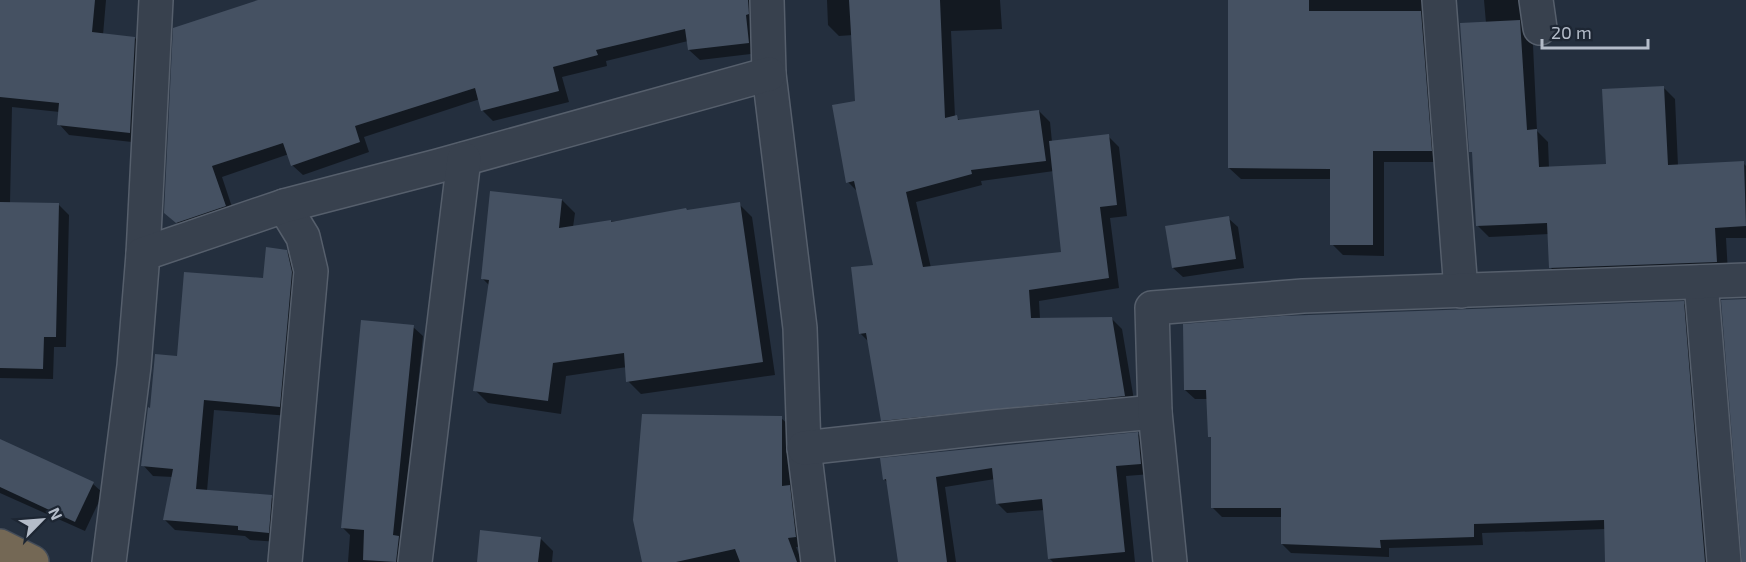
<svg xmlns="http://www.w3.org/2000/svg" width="1746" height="562" font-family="'Exo 2',sans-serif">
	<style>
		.shadow { fill: #0007; fill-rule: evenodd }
		.building { fill: #455162 }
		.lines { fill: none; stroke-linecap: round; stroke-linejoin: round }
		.minor-casing { stroke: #565f6c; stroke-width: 36 }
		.highway-casing { stroke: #434c59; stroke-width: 36 }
		.minor { stroke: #38414e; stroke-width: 33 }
		.highway { stroke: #746855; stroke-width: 33 }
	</style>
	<rect width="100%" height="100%" fill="#242f3e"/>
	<g class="shadow">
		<path d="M0,0H106L103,35L135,38L145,49L141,143L69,135L59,124L60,112L12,107L10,203L59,205L69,215L66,347H54L53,379L0,378Z"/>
		<path d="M264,0H753L759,53L700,60L689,50L688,41L606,61L607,66L562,77L569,102L493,121L483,111L480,99L364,137L369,152L303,175L292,165L289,154L222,177L235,216L188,233L165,213Z"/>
		<path d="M827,0H1000L1002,29L951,31L955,117L961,121L1039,111L1050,122L1052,142L1108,136L1119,147L1127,216L1110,218L1119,288L1039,301L1040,319L1111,318L1122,329L1135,406L893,431L882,420L869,342L860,333L875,266L859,193L848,182L856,102L853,35L839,36L828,25ZM1054,171L1063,253L931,268L916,202L982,185L981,181Z"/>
		<path d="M1229,0H1436L1442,162H1384V256L1343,255L1332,244V179H1241L1229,168Z"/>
		<path d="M1484,0H1531L1528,15L1533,45L1537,131L1548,142L1549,168L1608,165L1663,87L1675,99L1678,166L1743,163L1746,166V238H1726L1728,273L1562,279L1551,268L1549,234L1489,237L1477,225L1474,154L1471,151L1486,23Z"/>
		<path d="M562,200L575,213L573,227L739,204L752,217L775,375L641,394L628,381L627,367L566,376L561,414L488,403L475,390L489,285L482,278Z"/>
		<path d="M1228,218L1238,227L1244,268L1183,277L1173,268Z"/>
		<path d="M286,251L296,261L290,416L214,410L207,491L271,497L282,507L279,542L250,540L245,536L175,530L165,520L173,477L153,476L143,465L151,409L178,358L265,280Z"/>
		<path d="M1683,303L1693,312L1713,562H1607L1606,529L1482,533L1483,545L1389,548V557L1291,553L1282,544V517H1222L1212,507V439L1210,436L1208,399H1195L1185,390Z"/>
		<path d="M413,327L423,336L402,541L406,562H348L350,535L343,528Z"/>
		<path d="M781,418L791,427V489L799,496L805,546L796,547L802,562H644Z"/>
		<path d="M1138,434L1148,444L1151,474L1126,476L1135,562H1053L1050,559L1045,510L1007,513L997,503L995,479L945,487L956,562H900L888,483L884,479Z"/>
		<path d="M0,441L93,484L103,493L85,531L0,493Z"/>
		<path d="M540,538L553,551L552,562H478Z"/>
	</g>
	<g class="building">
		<path d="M0,0H95L92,32L135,37L130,133L57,125L59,103L0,97Z"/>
		<path d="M258,0H748L749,14L746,15L749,43L688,50L685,29L596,50L598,55L553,67L559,91L481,111L475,88L355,126L360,142L291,166L283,143L212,166L226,206L176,223L164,213L173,28Z"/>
		<path d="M849,0H940L945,118L957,115L958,120L1039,110L1046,161L971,170L972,174L906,192L923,267L1061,252L1049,141L1109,134L1117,205L1100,207L1109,278L1029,290L1031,318L1112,317L1125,396L881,421L866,333L859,334L851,267L873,265L854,181L846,183L832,105L855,101Z"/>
		<path d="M1228,0H1309V11H1421L1432,151H1373V245H1330V169L1228,168Z"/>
		<path d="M1520,20L1527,130L1537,129L1539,167L1606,164L1602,89L1664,86L1668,165L1744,161L1746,226L1715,228L1717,262L1549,268L1547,223L1476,226L1472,152H1469L1460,23Z"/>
		<path d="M490,191L562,199L559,228L611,220V222L686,208L687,210L740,202L763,362L626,382L624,353L553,363L548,401L473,391L489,280L481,279Z"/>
		<path d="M0,202L59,203L56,337H44L43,369L0,368Z"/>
		<path d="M1229,216L1236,259L1172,268L1165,226Z"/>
		<path d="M266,247L287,250L292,272L280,407L204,400L196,489L272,495L269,533L238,530V526L163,520L173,469L141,466L148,407L150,408L155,354L177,356L184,272L263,278Z"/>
		<path d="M1746,299V562H1742L1721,300Z"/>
		<path d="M1684,301L1705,562H1605L1604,520L1474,524V537L1380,540L1381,548L1281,544V508H1211V437H1208L1206,390H1184L1183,324L1282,316Z"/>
		<path d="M361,320L414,325L393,535L399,536L396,562L363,560L364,530L341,528Z"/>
		<path d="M642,414L782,416V486L790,485L796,537L788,538L797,562H740L735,549L676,562H642L633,520Z"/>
		<path d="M1138,432L1141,464L1116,466L1125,552L1048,559L1042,499L996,504L992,468L936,477L947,562H898L886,479L883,480L880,458Z"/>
		<path d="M0,439L94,482L75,522L0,487Z"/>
		<path d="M480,530L541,537L538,562H477Z"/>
	</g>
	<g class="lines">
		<g class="minor-casing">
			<g id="minor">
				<path d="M767,0L769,74L800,328L804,448L818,562"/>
				<path d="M1439,0L1461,291"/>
				<path d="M1536,0L1540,28"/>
				<path d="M284,206L303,237L311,271L285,562"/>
				<path d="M143,254L156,0"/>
				<path d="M1701,282L1724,562"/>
				<path d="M804,448L993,427L1155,412"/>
				<path d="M109,562L134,366L143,254L284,206L438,166L769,74"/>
				<path d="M415,562L464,159"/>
				<path d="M1170,562L1155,412L1152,308L1303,296L1746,280"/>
			</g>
		</g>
		<g class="highway-casing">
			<path id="highway" d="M0,546L32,562"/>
		</g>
		<use href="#minor" class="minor"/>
		<use href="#highway" class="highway"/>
	</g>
	<g transform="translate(42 520) rotate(65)" stroke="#1d2633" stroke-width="4.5" paint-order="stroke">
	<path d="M0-4.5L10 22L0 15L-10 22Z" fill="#b4bcc9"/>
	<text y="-9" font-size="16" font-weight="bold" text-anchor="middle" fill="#b4bcc9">N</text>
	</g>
	<path d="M1542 39v9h106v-9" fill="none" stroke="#b4bcc9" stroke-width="3"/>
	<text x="1551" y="39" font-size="18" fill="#b4bcc9" stroke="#1d2633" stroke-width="4.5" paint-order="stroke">20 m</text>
</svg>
